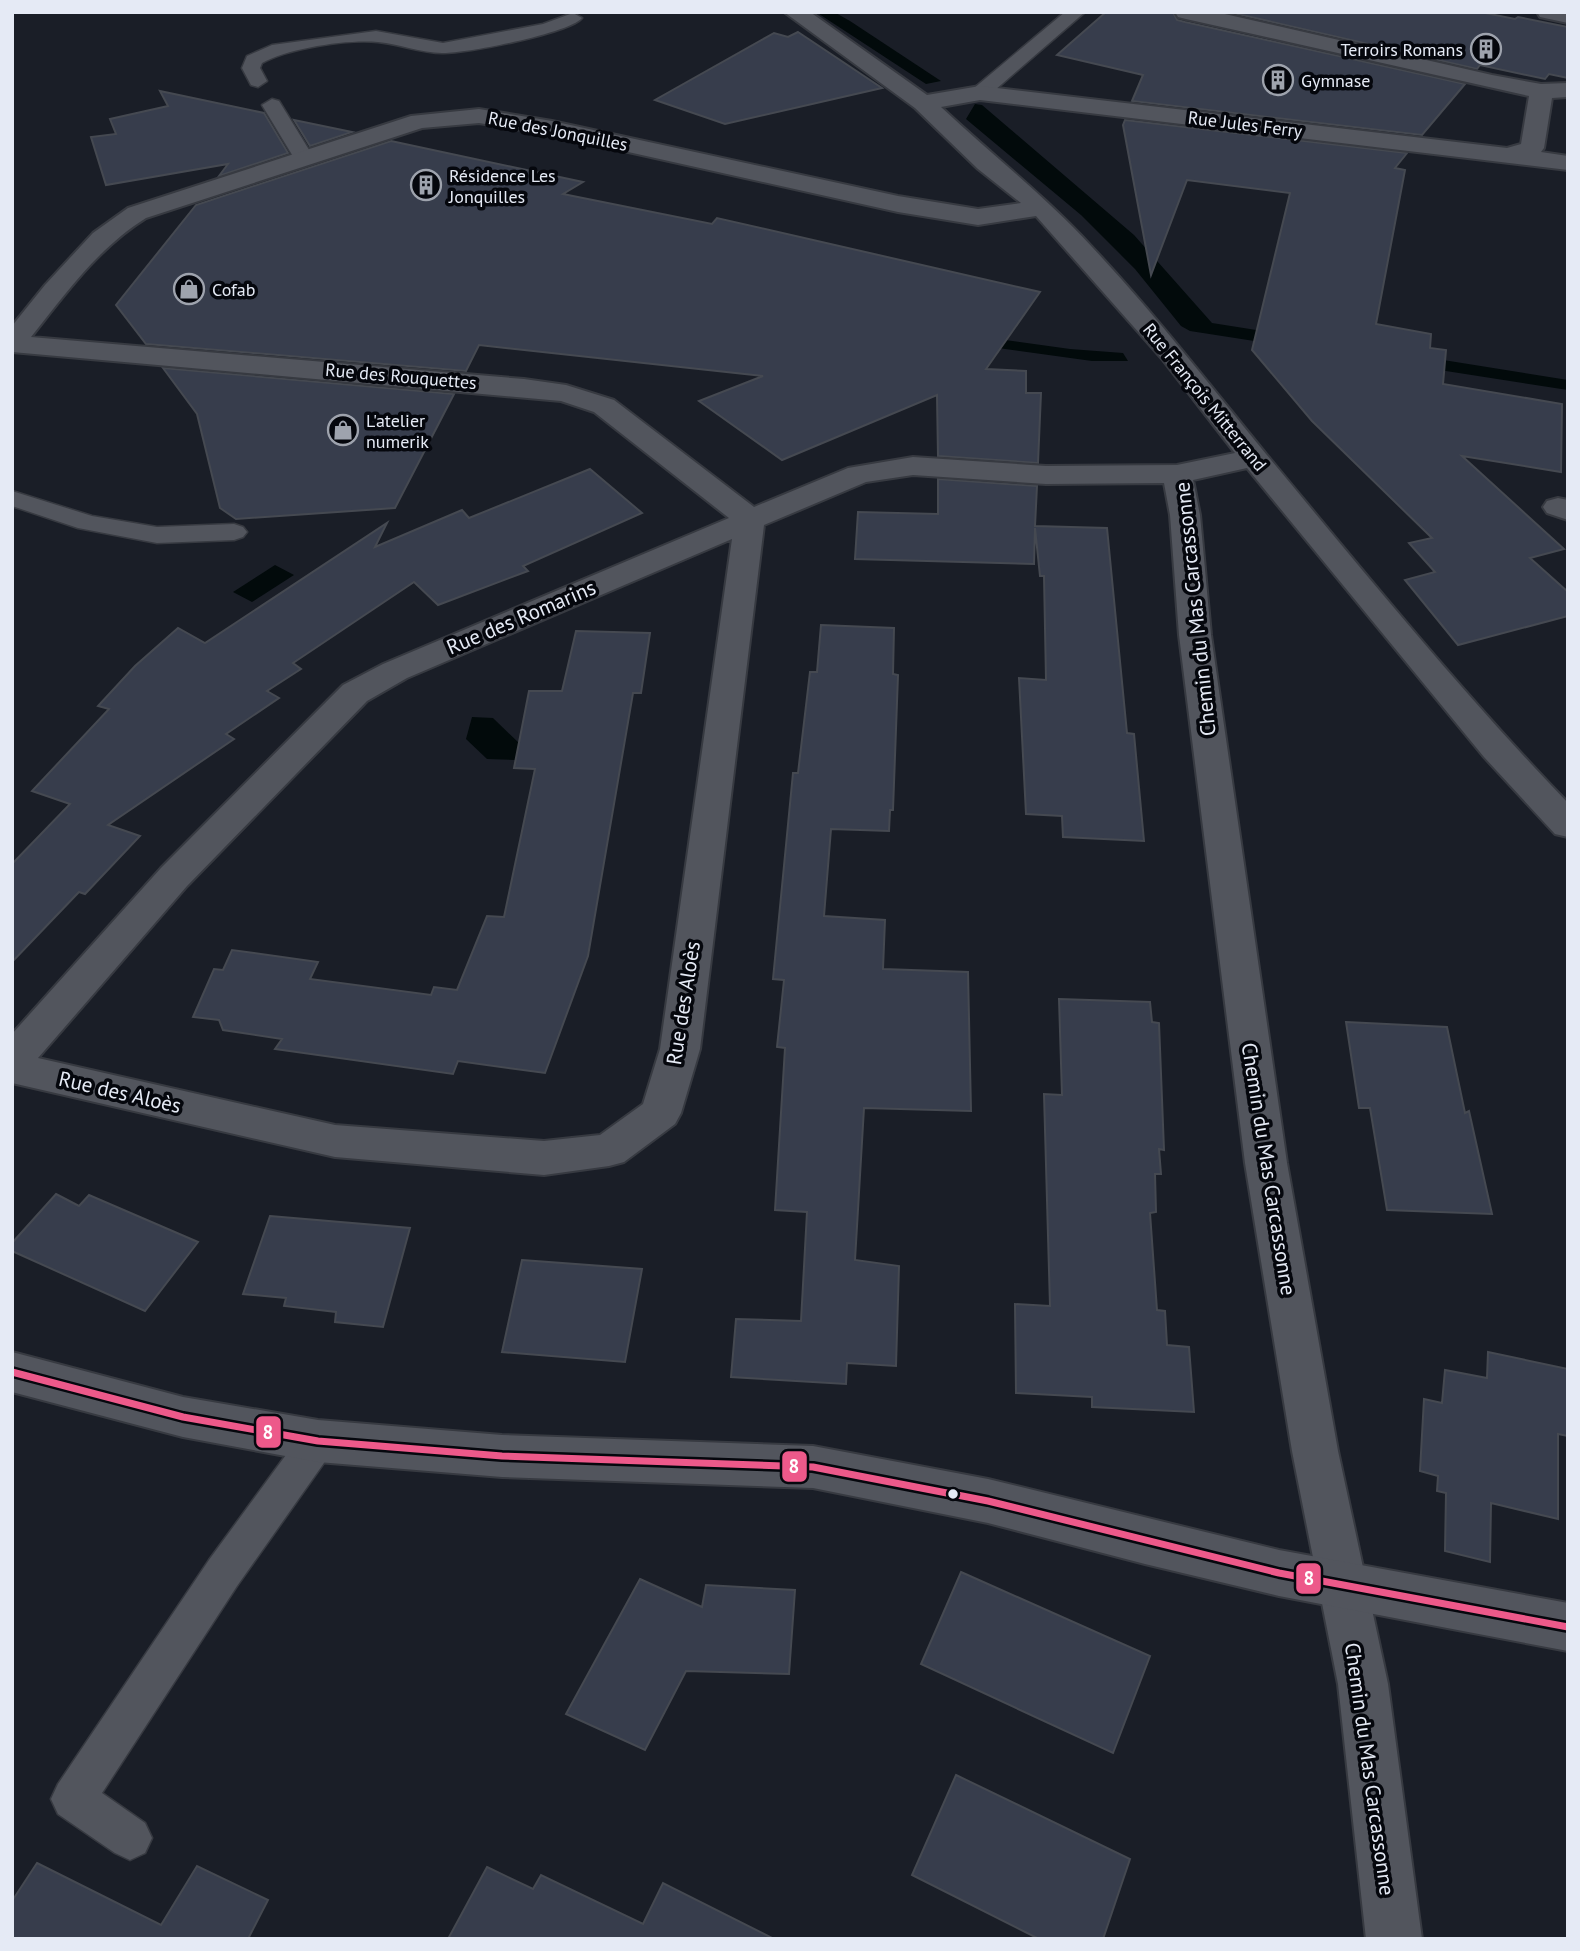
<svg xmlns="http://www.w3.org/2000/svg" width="1580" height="1951" font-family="'PT Sans',sans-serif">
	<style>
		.water { fill: #020a0b }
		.building { fill: #373d4c; stroke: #454951; stroke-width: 2 }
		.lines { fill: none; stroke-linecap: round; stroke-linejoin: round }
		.service-casing { stroke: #373a41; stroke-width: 3 }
		.minor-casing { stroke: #373a41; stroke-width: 4 }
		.tertiary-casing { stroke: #373a41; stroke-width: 4 }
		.service { fill: #52555d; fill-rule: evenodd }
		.minor { fill: #52555d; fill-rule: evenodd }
		.tertiary { fill: #52555d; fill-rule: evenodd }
		.bus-1-casing { stroke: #05070d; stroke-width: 12 }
		.bus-1 { stroke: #ed598a; stroke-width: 7 }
		.bus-dot { fill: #e5eaf5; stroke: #05070d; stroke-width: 2.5 }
		.labels { text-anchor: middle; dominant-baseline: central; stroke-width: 7; stroke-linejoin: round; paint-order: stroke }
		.far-poi-label { font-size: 18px; fill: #e5eaf5; stroke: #05070d; text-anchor: start }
		.far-street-label { font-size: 18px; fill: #e5eaf5; stroke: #05070d }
		.street-label { font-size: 21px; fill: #e5eaf5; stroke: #05070d }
		.line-badge { stroke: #05070d; stroke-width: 2.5 }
		.badge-label { font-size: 19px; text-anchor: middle; font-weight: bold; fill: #fff }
	</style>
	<rect width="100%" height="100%" fill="#1a1e27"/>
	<g class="water">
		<path d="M816,12H834L850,21L941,81L926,84Z"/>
		<path d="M975,104L982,105L1134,235L1212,323L1568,380V390L1190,331L1181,326L1135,269L1081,215L966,119Z"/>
		<path d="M517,273L1070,349L1123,353L1128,361H1092L815,323Z"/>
		<path d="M275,565L294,575L252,602L233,592Z"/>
		<path d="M472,717L493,718L521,745L515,760L487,759L466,739Z"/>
	</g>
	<g class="building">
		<path d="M1106,12H1173L1177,20L1185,22L1465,84L1422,135L1132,101L1143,75L1057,55Z"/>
		<path d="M1229,12H1480L1515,19L1518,17L1568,27V78L1549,74L1545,79L1480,65L1477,69Z"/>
		<path d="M798,32L882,88L725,124L655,100L774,33L788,37Z"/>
		<path d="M160,91L264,113L288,153L219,176L228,164L106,185L91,137L116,134L110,119L168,106Z"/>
		<path d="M294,120L352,132L310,146Z"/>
		<path d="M1125,120L1407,153L1395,168L1405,170L1376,324L1431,334L1430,348L1446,350L1443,384L1562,404L1561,472L1462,456L1564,549L1530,558L1568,592V616L1458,645L1405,580L1435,572L1409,543L1432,538L1312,421L1252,350L1290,193L1187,180L1151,275L1123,125Z"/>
		<path d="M391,141L583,182L563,194L712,224L717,218L1040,292L986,369L1026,371V393H1041L1038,463L938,456L937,395L782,460L699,401L763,376L479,345L466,371L146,344L116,305L196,205Z"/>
		<path d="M163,368L454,394L395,508L236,519L220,508L197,414Z"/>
		<path d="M590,469L642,513L523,566L528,571L438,605L414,582L293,663L301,669L267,691L279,698L226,734L234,739L108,825L140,836L85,894L79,892L12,962V864L70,804L32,791L109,709L98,706L135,666L178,628L205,643L387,523L375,547L462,510L469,518Z"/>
		<path d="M938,479L1037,486L1035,526L1107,528L1127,733L1134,734L1144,841L1063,837L1062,816L1026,814L1019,678L1046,680L1044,576H1040L1035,528L1034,564L855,559L858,512L938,514Z"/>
		<path d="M821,625L894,628L893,674L898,675L893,810H890L889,831L831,829L824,916L885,920L883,969L968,972L971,1111L864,1108L855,1260L899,1266L896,1366L847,1363L846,1384L731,1377L736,1319L801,1321L807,1212L775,1210L785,1048L777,1047L784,980L773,979L793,773H798L810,672H817Z"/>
		<path d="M576,631L650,633L641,693H633L588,956L545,1073L458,1061L453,1074L275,1049L282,1039L223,1030L219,1020L193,1017L214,969L223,970L232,950L318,962L310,979L431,995L434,987L457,990L487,916L504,917L535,769L514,768L529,691H562Z"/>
		<path d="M1059,999L1150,1002L1152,1022L1159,1023L1164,1150L1159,1149L1161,1174H1155L1156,1212L1150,1213L1157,1310L1165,1311L1167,1345L1189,1347L1194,1412L1092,1407V1397L1016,1393L1015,1304L1050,1306L1044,1094L1062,1095Z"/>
		<path d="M1346,1022L1447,1027L1465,1113L1469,1111L1492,1214L1387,1210L1370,1108H1359Z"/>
		<path d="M56,1194L79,1206L89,1195L198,1242L145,1311L12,1251V1243Z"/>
		<path d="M270,1216L410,1228L383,1327L335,1322L336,1312L284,1306L286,1298L243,1294Z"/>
		<path d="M522,1260L642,1269L625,1362L502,1352Z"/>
		<path d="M1488,1352L1568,1369V1436L1558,1434V1519L1491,1503L1490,1562L1445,1551L1446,1493L1437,1491L1438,1476L1420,1471L1424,1399L1442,1403L1445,1370L1487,1378Z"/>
		<path d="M961,1572L1150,1656L1113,1753L921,1664Z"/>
		<path d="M640,1579L702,1607L706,1585L795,1590L789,1674L686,1671L645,1750L566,1714Z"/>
		<path d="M956,1775L1130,1859L1103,1939H1039L912,1875Z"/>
		<path d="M37,1863L161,1925L197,1866L268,1900L248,1939H12V1901Z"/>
		<path d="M487,1867L533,1889L541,1875L643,1924L663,1883L774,1939H448Z"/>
	</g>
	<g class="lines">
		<g class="service-casing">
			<g id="service">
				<path d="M1065,12H1085L987,97H973L971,93L973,89Z"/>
				<path d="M573,13L582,18C570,33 464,54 442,53C421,53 399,44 378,42C348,39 288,48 262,63L260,68L267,81L258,87L251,85L242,68L247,56L272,45L376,31L443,43L543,24Z"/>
				<path d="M272,99L279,101L314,158L311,162H297L294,158L262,105Z"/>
				<path d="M12,491L92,516L157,527L234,524L243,527L247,532L243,537L234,540L157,543L78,528L12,506Z"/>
				<path d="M318,1424L331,1429L337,1441L331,1453L237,1586L102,1793L145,1823L152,1838L145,1853L130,1860L115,1853L58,1814L51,1799L58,1784L209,1560L305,1429Z"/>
			</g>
		</g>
		<g class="minor-casing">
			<g id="minor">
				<path d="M784,12H810L927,95L980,86L1507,148L1521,144L1529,96L1186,19L1178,17L1175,12H1216L1492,75L1541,84L1568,83V97L1552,98L1544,148L1541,152L1568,156V170L980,100L941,107C991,154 1045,196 1092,247C1154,313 1209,384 1266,454C1364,572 1461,692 1568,803V837L1555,834L1484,757L1247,468L1193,480L1200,515L1211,635L1287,1163L1338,1451L1388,1684L1422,1939H1366L1338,1684L1292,1451L1245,1163L1179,635L1170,515L1164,483L1046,484L913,475L866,482L764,525L700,1049L681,1113L675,1124L624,1162L609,1166L544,1175L335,1157L12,1083V1034L161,868L343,685L383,664L729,518L594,412L561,401L12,352V326L45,285L93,233L128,208L411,116L479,109L552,121L898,196L978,209L1021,203L978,169L915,108ZM479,123L552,135L898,212L978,225L1036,216L1163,360L1235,453L1177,465L1046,466L913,457L848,468L754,507L614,400L566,385L524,379L31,337C66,293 98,248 146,218L422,128ZM732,539L660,1049L643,1104L600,1135L544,1141L335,1125L38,1058L187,886L367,701L407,678Z"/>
				<path d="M1537,12H1568V23L1540,17Z"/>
				<path d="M1558,498L1568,500V520L1547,513L1543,507L1547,501Z"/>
			</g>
		</g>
		<g class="tertiary-casing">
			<path id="tertiary" d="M12,1352L183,1397L318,1420L502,1435L813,1446L988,1479L1279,1550L1568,1603V1651L1279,1596L1145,1564L988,1523L813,1488L502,1477L318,1462L183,1437L12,1392Z"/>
		</g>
		<use href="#service" class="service"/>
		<use href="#minor" class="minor"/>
		<use href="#tertiary" class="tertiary"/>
		<g class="bus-1-casing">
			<path id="bus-1" d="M12,1372L183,1417L318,1441L502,1456L813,1467L988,1501L1279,1573L1568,1627"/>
		</g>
		<use href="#bus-1" class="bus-1"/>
	</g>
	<defs>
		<g id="building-ring" transform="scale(1.575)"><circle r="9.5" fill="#05070d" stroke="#9ea3ad" stroke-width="1.5"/><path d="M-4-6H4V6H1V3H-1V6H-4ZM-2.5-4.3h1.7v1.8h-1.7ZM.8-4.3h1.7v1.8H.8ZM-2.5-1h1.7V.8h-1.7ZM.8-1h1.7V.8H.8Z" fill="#9ea3ad"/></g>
		<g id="shop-ring" transform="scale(1.575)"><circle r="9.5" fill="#05070d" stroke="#9ea3ad" stroke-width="1.5"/><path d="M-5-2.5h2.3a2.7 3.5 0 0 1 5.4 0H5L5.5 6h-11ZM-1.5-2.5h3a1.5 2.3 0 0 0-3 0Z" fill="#9ea3ad"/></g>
	</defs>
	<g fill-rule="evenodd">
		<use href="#building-ring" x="1486" y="49"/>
		<use href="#building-ring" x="1278" y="80"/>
		<use href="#building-ring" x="426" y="185"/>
		<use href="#shop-ring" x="189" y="289"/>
		<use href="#shop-ring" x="343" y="430"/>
	</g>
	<circle class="bus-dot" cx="953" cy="1494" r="6"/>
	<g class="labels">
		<g class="far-poi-label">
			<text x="1463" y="49" text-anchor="end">Terroirs Romans</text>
			<text x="1301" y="80">Gymnase</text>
			<text x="449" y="175">Résidence Les<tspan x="449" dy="21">Jonquilles</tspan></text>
			<text x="212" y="289">Cofab</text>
			<text x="366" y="420">L'atelier<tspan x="366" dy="21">numerik</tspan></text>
		</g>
		<g class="far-street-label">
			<text transform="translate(1245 124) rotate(7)">Rue Jules Ferry</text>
			<text transform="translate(558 131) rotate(11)">Rue des Jonquilles</text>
			<text transform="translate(401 376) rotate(5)">Rue des Rouquettes</text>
			<text transform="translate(1205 397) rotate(51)">Rue François Mitterrand</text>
		</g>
		<g class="street-label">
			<text transform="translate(1195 609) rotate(-96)">Chemin du Mas Carcassonne</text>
			<text transform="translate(521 617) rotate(-23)">Rue des Romarins</text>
			<text transform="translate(683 1003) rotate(-81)">Rue des Aloès</text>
			<text transform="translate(120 1092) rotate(13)">Rue des Aloès</text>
			<text transform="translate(1269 1169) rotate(81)">Chemin du Mas Carcassonne</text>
			<text transform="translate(1370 1769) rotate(82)">Chemin du Mas Carcassonne</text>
		</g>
	</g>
	<g class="line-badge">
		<rect x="255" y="1415" width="27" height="34" rx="7" fill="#ed598a"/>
		<rect x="781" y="1450" width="27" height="33" rx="7" fill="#ed598a"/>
		<rect x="1295" y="1562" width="27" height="33" rx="7" fill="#ed598a"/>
	</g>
	<g class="badge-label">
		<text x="268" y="1439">8</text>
		<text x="794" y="1473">8</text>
		<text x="1309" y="1585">8</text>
	</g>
	<rect width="1580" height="1951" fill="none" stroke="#e5eaf5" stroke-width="28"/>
</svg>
